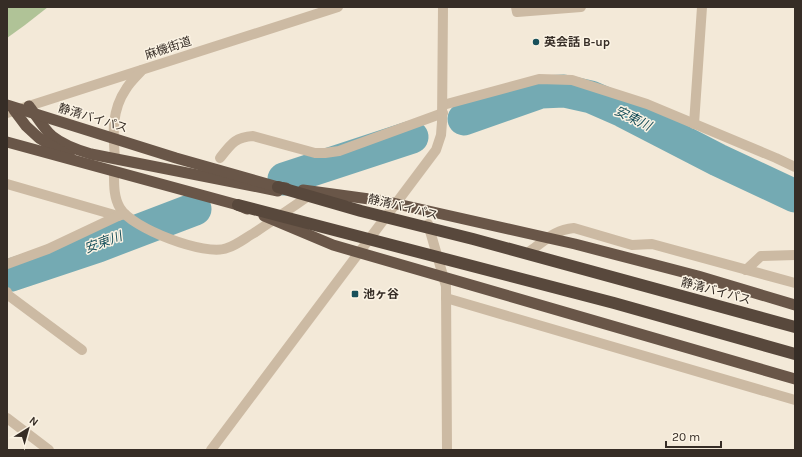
<svg xmlns="http://www.w3.org/2000/svg" width="802" height="457" font-family="Karla,'Noto Sans JP',sans-serif">
	<style>
		.green { fill: #b0c397 }
		.lines { fill: none; stroke-linecap: round; stroke-linejoin: round }
		.river { stroke: #74aab3; stroke-width: 33 }
		.minor { stroke: #ccbaa3; stroke-width: 10 }
		.tertiary { stroke: #ccbaa3; stroke-width: 10 }
		.trunk { stroke: #695648; stroke-width: 11 }
		.trunk-bridge { stroke: #695648; stroke-width: 11 }
		.motorway-bridge { stroke: #58483c; stroke-width: 12 }
		.poi-dot { fill: #18505b; stroke: #fbf3e4; stroke-width: 1.5 }
		.labels { text-anchor: middle; dominant-baseline: central; stroke-width: 3; stroke-linejoin: round; paint-order: stroke }
		.poi-label { font-size: 12px; font-weight: bold; fill: #362d26; stroke: #fbf3e4; text-anchor: start }
		.street-label { font-size: 12px; fill: #362d26; stroke: #fbf3e4 }
		.water-label { font-size: 13px; font-style: italic; fill: #18505b; stroke: #fbf3e4 }
	</style>
	<rect width="100%" height="100%" fill="#f3e9d8"/>
	<path class="green" d="M7,7H48L25,25L7,38Z"/>
	<g class="lines">
		<g class="river">
			<path d="M464,119L541,92L564,91L591,97L623,111L718,160L795,196"/>
			<path d="M284,179L412,137"/>
			<path d="M11,275L98,246L195,209"/>
		</g>
		<g class="minor">
			<path d="M516,7L517,12L581,7"/>
			<path d="M443,105L539,79L572,80L647,104L776,158L795,167"/>
			<path d="M694,124L702,7"/>
			<path d="M220,158C231,144 235,137 253,136L315,153H325L339,151L443,113"/>
			<path d="M114,175C114,186 114,198 120,208C131,228 206,257 227,248C237,245 245,238 254,233C272,221 290,209 307,197"/>
			<path d="M7,184L118,216"/>
			<path d="M530,251C546,240 554,230 574,228L632,245L652,244L795,283"/>
			<path d="M7,264L48,249L118,216L125,214"/>
			<path d="M746,270L761,256L795,255"/>
			<path d="M7,292L8,295L82,350"/>
			<path d="M446,298L795,400"/>
			<path d="M7,418L49,450"/>
		</g>
		<g class="tertiary">
			<path d="M7,113L338,7"/>
			<path d="M115,159C113,134 111,111 126,89C130,82 137,76 142,70"/>
			<path d="M428,224L446,286L447,450"/>
			<path d="M211,450L436,150L441,135L442,122L443,7"/>
		</g>
		<g class="trunk">
			<path d="M29,106C35,114 44,129 52,136C63,145 77,150 91,154L278,191"/>
			<path d="M14,110L26,126L39,138L70,157"/>
		</g>
		<g class="trunk-bridge">
			<path d="M7,105L176,158L278,187L286,188"/>
			<path d="M7,142L238,205L247,209"/>
			<path d="M303,190L384,201L575,244L698,276L795,305"/>
			<path d="M264,216L333,245L795,379"/>
		</g>
		<g class="motorway-bridge">
			<path d="M278,187L361,211L473,239L795,327"/>
			<path d="M238,205L614,303L795,354"/>
		</g>
	</g>
	<g class="poi-dot">
		<circle cx="536" cy="42" r="4"/>
		<rect x="351" y="290" width="8" height="8" rx="2"/>
	</g>
	<g class="labels">
		<g class="poi-label">
			<text x="544" y="42">英会話 B-up</text>
			<text x="363" y="294">池ヶ谷</text>
		</g>
		<g class="street-label">
			<text transform="translate(168 48) rotate(-18)">麻機街道</text>
			<text transform="translate(93 118) rotate(17)">静清バイパス</text>
			<text transform="translate(403 207) rotate(14)">静清バイパス</text>
			<text transform="translate(716 291) rotate(15)">静清バイパス</text>
		</g>
		<g class="water-label">
			<text transform="translate(633 118) rotate(26)">安東川</text>
			<text transform="translate(103 242) rotate(-20)">安東川</text>
		</g>
	</g>
	<rect width="802" height="457" fill="none" stroke="#362d26" stroke-width="16"/>
	<g transform="translate(28 429) rotate(37)" stroke="#fbf3e4" stroke-width="3" paint-order="stroke">
	<path d="M0-3L7 15L0 10L-7 15Z" fill="#362d26"/>
	<text y="-6" font-size="11" font-weight="bold" text-anchor="middle" fill="#362d26">N</text>
	</g>
	<path d="M666 441v6h55v-6" fill="none" stroke="#362d26" stroke-width="2"/>
	<text x="672" y="441" font-size="12" fill="#362d26" stroke="#fbf3e4" stroke-width="3" paint-order="stroke">20 m</text>
</svg>
